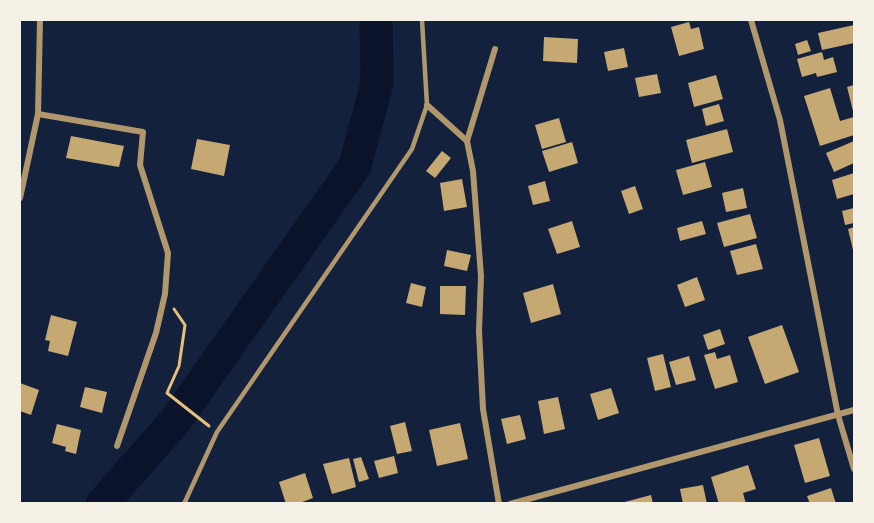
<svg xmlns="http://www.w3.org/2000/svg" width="874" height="523" font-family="Arial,sans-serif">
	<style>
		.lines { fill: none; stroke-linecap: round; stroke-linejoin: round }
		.river { stroke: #0b132b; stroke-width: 33 }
		.building { fill: #c6a872 }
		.path { stroke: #e5c07b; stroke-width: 3 }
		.service { stroke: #b1986c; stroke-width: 4.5 }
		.minor { stroke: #b1986c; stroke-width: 6 }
	</style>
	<rect width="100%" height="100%" fill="#14213d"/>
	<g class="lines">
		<path class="river" d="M102,504L176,420L355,166L377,83L376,20"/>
	</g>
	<g class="building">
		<path d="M689,22L691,29L699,27L704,49L679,56L671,27Z"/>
		<path d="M854,25V43L822,50L818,33Z"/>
		<path d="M544,37L578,39L577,63L543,61Z"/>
		<path d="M807,40L811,51L798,55L795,44Z"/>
		<path d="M624,48L628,67L608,71L604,52Z"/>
		<path d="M822,52L824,60L833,57L837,72L817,77L816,73L802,77L797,59Z"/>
		<path d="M657,74L661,93L639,97L635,78Z"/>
		<path d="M716,75L723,99L694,107L688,83Z"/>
		<path d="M854,85V115L847,87Z"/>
		<path d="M830,88L840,121L854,117V135L820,146L804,96Z"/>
		<path d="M719,104L724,121L706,126L702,109Z"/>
		<path d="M559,118L566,142L542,149L535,125Z"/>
		<path d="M727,129L733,152L692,163L686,140Z"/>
		<path d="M71,136L124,146L119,167L66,158Z"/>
		<path d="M197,139L230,145L224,176L191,169Z"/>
		<path d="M854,141V163L834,172L826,153Z"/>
		<path d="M572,142L578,163L549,172L542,151Z"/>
		<path d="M442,151L451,158L435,178L426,171Z"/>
		<path d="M705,162L712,187L683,195L676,170Z"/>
		<path d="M854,173V194L837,199L832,180Z"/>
		<path d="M462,179L467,207L444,211L440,183Z"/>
		<path d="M545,181L550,201L533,205L528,186Z"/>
		<path d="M635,186L643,209L629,214L621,191Z"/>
		<path d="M743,188L747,208L726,212L722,193Z"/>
		<path d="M854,208V223L845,225L842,211Z"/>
		<path d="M750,214L757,238L724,247L717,223Z"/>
		<path d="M572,221L580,247L557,254L548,229Z"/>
		<path d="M702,221L706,234L680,241L677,228Z"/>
		<path d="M854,227V254L848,229Z"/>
		<path d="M756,244L763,269L737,275L730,251Z"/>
		<path d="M447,250L471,255L467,271L444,266Z"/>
		<path d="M697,277L705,300L685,307L677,285Z"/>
		<path d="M411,283L426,287L422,307L406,303Z"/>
		<path d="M553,284L561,314L531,323L523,293Z"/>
		<path d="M440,286H466L465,315L440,314Z"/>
		<path d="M51,315L77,322L68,356L48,351L50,341L45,340Z"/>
		<path d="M782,325L799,372L765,384L748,337Z"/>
		<path d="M720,329L725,344L708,350L703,335Z"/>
		<path d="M715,352L717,359L730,355L738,382L715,389L704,355Z"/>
		<path d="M663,354L671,387L655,391L647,358Z"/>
		<path d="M689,356L696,380L676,385L669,362Z"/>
		<path d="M20,383L39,390L31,415L20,411Z"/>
		<path d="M85,387L107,392L102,413L80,407Z"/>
		<path d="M611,388L619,413L598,420L590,394Z"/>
		<path d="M558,397L565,429L544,434L538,401Z"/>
		<path d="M520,415L526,439L507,444L501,419Z"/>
		<path d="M405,422L412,451L397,454L390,426Z"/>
		<path d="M460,423L468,459L437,466L429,430Z"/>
		<path d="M57,424L81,430L76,454L65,451L66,447L52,443Z"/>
		<path d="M819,438L830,476L805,483L794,445Z"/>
		<path d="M394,456L398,473L379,478L374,461Z"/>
		<path d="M361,457L369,479L359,482L353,459Z"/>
		<path d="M349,458L356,487L332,494L323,464Z"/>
		<path d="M748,465L756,489L743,493L746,504H719L711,477Z"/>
		<path d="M305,473L313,498L297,504H286L279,482Z"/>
		<path d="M703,485L707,504H683L680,489Z"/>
		<path d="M831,488L836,504H810L807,496Z"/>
		<path d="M651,495L653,504H621V503Z"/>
	</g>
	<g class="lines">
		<path class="path" d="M174,309L185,325L179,366L167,393L209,426"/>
		<path class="service" d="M184,504L217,432L412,149L427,105L422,20"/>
		<g class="minor">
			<path d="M751,20L780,120L838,415L854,469"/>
			<path d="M427,105L467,141L473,171L481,276L479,331L483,409L499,504"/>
			<path d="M38,114L143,132L140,165L168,253L165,294L156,333L117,446"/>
			<path d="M467,141L495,49"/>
			<path d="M20,198L38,114L40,20"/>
			<path d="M510,504L854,410"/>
		</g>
	</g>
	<rect width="874" height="523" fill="none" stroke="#f6f1e7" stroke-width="42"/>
</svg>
